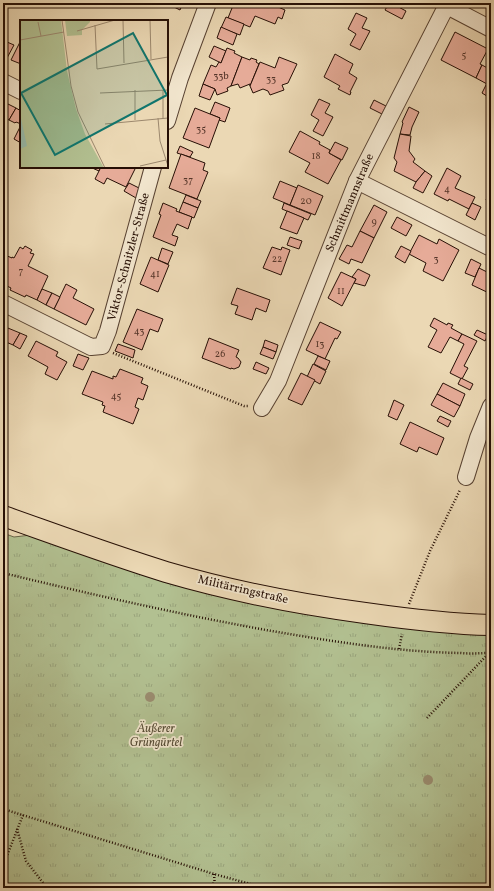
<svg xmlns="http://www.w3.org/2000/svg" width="494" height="891" font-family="Vollkorn,serif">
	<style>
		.park { fill: url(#park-tufts); stroke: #6c684b }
		.building { fill: #e6ab98; stroke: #260f05 }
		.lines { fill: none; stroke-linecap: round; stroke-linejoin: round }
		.minor-casing { stroke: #574131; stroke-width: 18 }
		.major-casing { stroke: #260f05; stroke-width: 22 }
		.path { stroke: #260f05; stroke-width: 2.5; stroke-dasharray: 1 2; stroke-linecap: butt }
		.minor { stroke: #f2e6ce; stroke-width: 16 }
		.major { stroke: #ebd8b4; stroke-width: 20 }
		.tree { fill: #9a8c6f }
		.labels { text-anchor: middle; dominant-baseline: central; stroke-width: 3.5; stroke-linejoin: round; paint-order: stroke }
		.number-label { font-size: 10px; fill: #56362a }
		.street-label { font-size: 12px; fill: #260f05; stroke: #f2e6ce }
		.park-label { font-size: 12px; font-style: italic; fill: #574d36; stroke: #f2e6ce }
		.inset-road { fill: none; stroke: #9c886e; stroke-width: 1 }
		.view { fill: #0f766e; fill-opacity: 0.15; stroke: #0f766e; stroke-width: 2 }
		.inset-edge { fill: none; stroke: #260f05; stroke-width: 2 }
	</style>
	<defs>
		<pattern id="park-tufts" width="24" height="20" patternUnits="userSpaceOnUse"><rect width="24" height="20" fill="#b2c091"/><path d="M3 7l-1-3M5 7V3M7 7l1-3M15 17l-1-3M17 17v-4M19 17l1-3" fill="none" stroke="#99a47c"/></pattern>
	</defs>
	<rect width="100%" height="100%" fill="#ebd8b4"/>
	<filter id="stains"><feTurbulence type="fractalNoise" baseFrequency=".005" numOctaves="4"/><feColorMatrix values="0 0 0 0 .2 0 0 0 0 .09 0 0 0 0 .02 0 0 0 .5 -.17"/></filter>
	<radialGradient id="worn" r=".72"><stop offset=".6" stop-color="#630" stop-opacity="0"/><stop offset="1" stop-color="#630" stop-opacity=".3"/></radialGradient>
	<path class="park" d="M3,533L14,537L31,535L138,573L491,635V888H3Z"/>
	<g class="building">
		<path d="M166,3H183L180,10Z"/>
		<path d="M233,3H269L285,10L282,19L278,17L275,24L255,16L250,27L228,18L234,3Z"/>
		<path d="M385,3H394L392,7Z"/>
		<path d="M481,3H491V8Z"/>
		<path d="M393,4L406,11L402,19L385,10L388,5L392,7Z"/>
		<path d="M356,13L367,18L362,28L370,31L360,50L350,45L356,34L348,29Z"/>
		<path d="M226,17L244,24L240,35L221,28Z"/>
		<path d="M221,27L237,34L233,45L217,38Z"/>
		<path d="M455,32L488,49L480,64L482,65L476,78L441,60Z"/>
		<path d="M21,40V64L11,60Z"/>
		<path d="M7,42L14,45L7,58L3,56V49Z"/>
		<path d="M214,46L226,51L221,63L209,57Z"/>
		<path d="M227,48L235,51L234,53L242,57L231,86L227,88L228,91L217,95L215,89L203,84L211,65L216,67L219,62L221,63Z"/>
		<path d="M335,54L353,64L349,73L357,78L350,92H351L350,95L338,89L340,86L324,77Z"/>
		<path d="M242,57L250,60L251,58L257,60L256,62L259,64L250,86V84L240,88L238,84L231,86Z"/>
		<path d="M279,57L297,64L288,83L282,85L284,90L270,95L268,91L263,89L253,93L250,86L260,62L275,68Z"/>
		<path d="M482,65L491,70V75L487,84L476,78Z"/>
		<path d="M491,75V96L490,98L482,93Z"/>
		<path d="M203,84L215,89L210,100L199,96Z"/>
		<path d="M319,99L330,104L325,113L333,117L323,136L313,131L319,120L311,115Z"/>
		<path d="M374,100L386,106L382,114L370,108Z"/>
		<path d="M215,102L230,108L225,122L219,120L220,118L210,114Z"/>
		<path d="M6,103L16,108L9,120L3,117V110Z"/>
		<path d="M409,107L419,112L412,127L410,135L400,134L403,123L402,122Z"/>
		<path d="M16,108L21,111V124L16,122L15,123L9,120Z"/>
		<path d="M195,108L220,118L209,148L183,138Z"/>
		<path d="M21,125V143L14,139Z"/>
		<path d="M300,131L320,142L319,144L330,150L329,153L341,160L328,184L305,172L310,163L289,152Z"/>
		<path d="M400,134L411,136L409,151L415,159L413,162L425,171L416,182L394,171L397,162L394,158Z"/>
		<path d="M335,142L348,148L342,160L329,153Z"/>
		<path d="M180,146L193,152L190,157L177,153Z"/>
		<path d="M181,154L205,163L203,170L208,172L197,199L169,188Z"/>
		<path d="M90,167H101L99,171Z"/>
		<path d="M101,167L135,168L136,167L126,187L107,178L104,184L95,179Z"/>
		<path d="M447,168L461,176L455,188L475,197L469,209L449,199L448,201L434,194Z"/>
		<path d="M425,171L432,176L423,193L413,188L416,182Z"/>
		<path d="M280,181L297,188L290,205L273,198Z"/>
		<path d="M129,183L139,188L136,198L124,191Z"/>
		<path d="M298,185L323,196L315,215L290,205Z"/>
		<path d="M491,189V202L486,200Z"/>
		<path d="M186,195L201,201L198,208L183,202Z"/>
		<path d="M183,202L198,208L194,218L179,212Z"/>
		<path d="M163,203L177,209L176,211L192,217L188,229L177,224L172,235L178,237L175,246L153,237L161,215L159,214Z"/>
		<path d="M284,203L311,214L308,220L282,209Z"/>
		<path d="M472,203L481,207L475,220L466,215Z"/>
		<path d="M374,205L387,212L374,238L360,231Z"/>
		<path d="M287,211L304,218L297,234L280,228Z"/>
		<path d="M397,217L412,225L406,236L391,228Z"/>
		<path d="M360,231L374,238L362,263L351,259L349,264L339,259L347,245L352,247Z"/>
		<path d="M419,235L437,244L439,239L459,250L443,281L423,271L426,263L409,254Z"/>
		<path d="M290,237L302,241L299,249L287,245Z"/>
		<path d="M25,246L32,250L30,253L34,254L28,266L48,276L37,300L26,295L25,297L10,290L11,288L3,284V259L5,255L12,258V257L14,258L20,247L23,249Z"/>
		<path d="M401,246L411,251L405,263L395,257Z"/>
		<path d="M272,247L281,250L282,247L290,250L281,275L263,268Z"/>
		<path d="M162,248L173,252L168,264L158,260Z"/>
		<path d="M151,257L169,265L158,292L140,284Z"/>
		<path d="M471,259L481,264L475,277L465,273Z"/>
		<path d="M479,268L491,274V294L472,285Z"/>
		<path d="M358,269L370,275L365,286L354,283L356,279L352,277Z"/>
		<path d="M341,272L356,279L342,306L328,298Z"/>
		<path d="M66,284L77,290L73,298L94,309L86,325L54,309Z"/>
		<path d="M237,288L270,300L266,312L256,308L252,320L235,314L238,306L231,304Z"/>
		<path d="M42,289L52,293L46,305L37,300Z"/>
		<path d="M52,293L60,297L54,309L46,305Z"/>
		<path d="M137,309L163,319L158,332L150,329L142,350L123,342Z"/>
		<path d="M434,318L447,325L448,323L453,325L451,328L462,334L458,341L450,337L441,353L428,347L437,330L430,326Z"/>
		<path d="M320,322L341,332L337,339L335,338L325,359L306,350Z"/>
		<path d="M3,326L20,333L13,345L6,342L4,346L3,345Z"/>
		<path d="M477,330L488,335L485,341L474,335Z"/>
		<path d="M20,333L27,336L20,349L13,345Z"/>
		<path d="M462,334L477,341L464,366L468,368L462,379L450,373L464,344L458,341Z"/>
		<path d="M209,338L239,350L236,357L238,358L241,362L239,367L234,369L231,368V369L202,358Z"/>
		<path d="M265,340L278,345L276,352L263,347Z"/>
		<path d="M36,341L58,352L56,356L67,362L57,380L45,374L48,367L28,356Z"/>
		<path d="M118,344L135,350L133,358L115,351Z"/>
		<path d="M263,347L276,352L273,359L260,354Z"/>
		<path d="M78,354L89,358L83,370L73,366Z"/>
		<path d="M318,356L330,361L326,370L314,364Z"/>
		<path d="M256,362L269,368L266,374L253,369Z"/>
		<path d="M313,364L326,371L320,384L307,377Z"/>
		<path d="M120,369L143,378L141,383L148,386L143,400L138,398L135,407L139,409L133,424L103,412L105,406L102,405L103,402L82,394L92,371L113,379V376L116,377Z"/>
		<path d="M301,373L315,380L302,405L288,399Z"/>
		<path d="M461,378L473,384L470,390L458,384Z"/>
		<path d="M443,383L465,394L460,406L437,394Z"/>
		<path d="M437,394L460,406L454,417L431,405Z"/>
		<path d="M394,400L404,405L397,420L388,416Z"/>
		<path d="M440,416L451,421L448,427L437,421Z"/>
		<path d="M410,422L444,438L437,455L419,447L417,452L400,444Z"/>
	</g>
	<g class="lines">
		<g class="minor-casing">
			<g id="minor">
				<path d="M447,6L491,29"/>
				<path d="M3,82L21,91"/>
				<path d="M167,121L180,78L208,3"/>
				<path d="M357,181L491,248"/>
				<path d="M3,303L91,347L102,346L108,331L153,167"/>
				<path d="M262,408L278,381L357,181L448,3"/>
				<path d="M466,477L478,438L491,406"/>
			</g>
		</g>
		<g class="major-casing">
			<path id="major" d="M3,516C57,535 111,555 166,572C231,591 298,604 365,613C407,619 449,624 491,625"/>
		</g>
		<g class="path">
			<path d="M113,353L244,406H248"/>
			<path d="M3,573C90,594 178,614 266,630C330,641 396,652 461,653C471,654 481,653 491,653"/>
			<path d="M409,604L430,551L460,490"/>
			<path d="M399,649L402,634"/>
			<path d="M427,718L489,653"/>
			<path d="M3,809L214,874L265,888"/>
			<path d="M17,829L26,861L47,888"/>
			<path d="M3,866L23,815"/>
			<path d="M214,874L215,888"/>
			<path d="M205,888L214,883"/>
		</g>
		<use href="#minor" class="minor"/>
		<use href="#major" class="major"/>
	</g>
	<g class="tree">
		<circle cx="150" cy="697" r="5"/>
		<circle cx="428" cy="780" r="5"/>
	</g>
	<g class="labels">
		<g class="number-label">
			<text x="464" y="55">5</text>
			<text x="221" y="76">33b</text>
			<text x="271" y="79">33</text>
			<text x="201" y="129">35</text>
			<text x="316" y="156">18</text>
			<text x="188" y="180">37</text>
			<text x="447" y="189">4</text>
			<text x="306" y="201">20</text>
			<text x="374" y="222">9</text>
			<text x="277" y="259">22</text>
			<text x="436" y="259">3</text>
			<text x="21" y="271">7</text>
			<text x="155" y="274">41</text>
			<text x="341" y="291">11</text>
			<text x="139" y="331">43</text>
			<text x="320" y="344">13</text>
			<text x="220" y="354">26</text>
			<text x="116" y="396">45</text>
		</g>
		<g class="street-label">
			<text transform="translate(350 203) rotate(-67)">Schmittmannstraße</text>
			<text transform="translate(129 257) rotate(-75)">Viktor-Schnitzler-Straße</text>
			<text transform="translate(243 590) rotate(13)">Militärringstraße</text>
		</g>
		<g class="park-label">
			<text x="156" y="729">Äußerer<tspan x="156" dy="14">Grüngürtel</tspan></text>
		</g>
	</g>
	<g transform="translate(20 20)">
		<rect width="148" height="148" fill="#ebd8b4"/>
		<path d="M45,0H70V2L62,10V15L47,16Z" fill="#b2c091"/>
		<path d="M0,0H41L47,51L56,89L65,114L84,148H0Z" fill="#b2c091"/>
		<path d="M0,94L7,126L0,129Z" fill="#98baaa"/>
		<path class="inset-road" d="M42,0L51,66L58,92L85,148M103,0L104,43M130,0L131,39M18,2L21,16M75,5L77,49L148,37M57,11L95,0M0,20L44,12M115,70V100M143,70V98M80,73L148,70M138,98L140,121L148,146M85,104L148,98M120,146L146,140"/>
		<path class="view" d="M113,13L147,75L35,135L1,73Z"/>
		<rect width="148" height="148" class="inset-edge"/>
	</g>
	<rect width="494" height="891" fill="none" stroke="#ebd8b4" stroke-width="16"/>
	<rect x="4" y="4" width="486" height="883" fill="none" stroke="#260f05" stroke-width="2"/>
	<rect x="8" y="8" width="478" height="875" fill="none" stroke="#260f05"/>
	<rect width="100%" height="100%" filter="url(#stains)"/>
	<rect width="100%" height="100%" fill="url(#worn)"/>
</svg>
